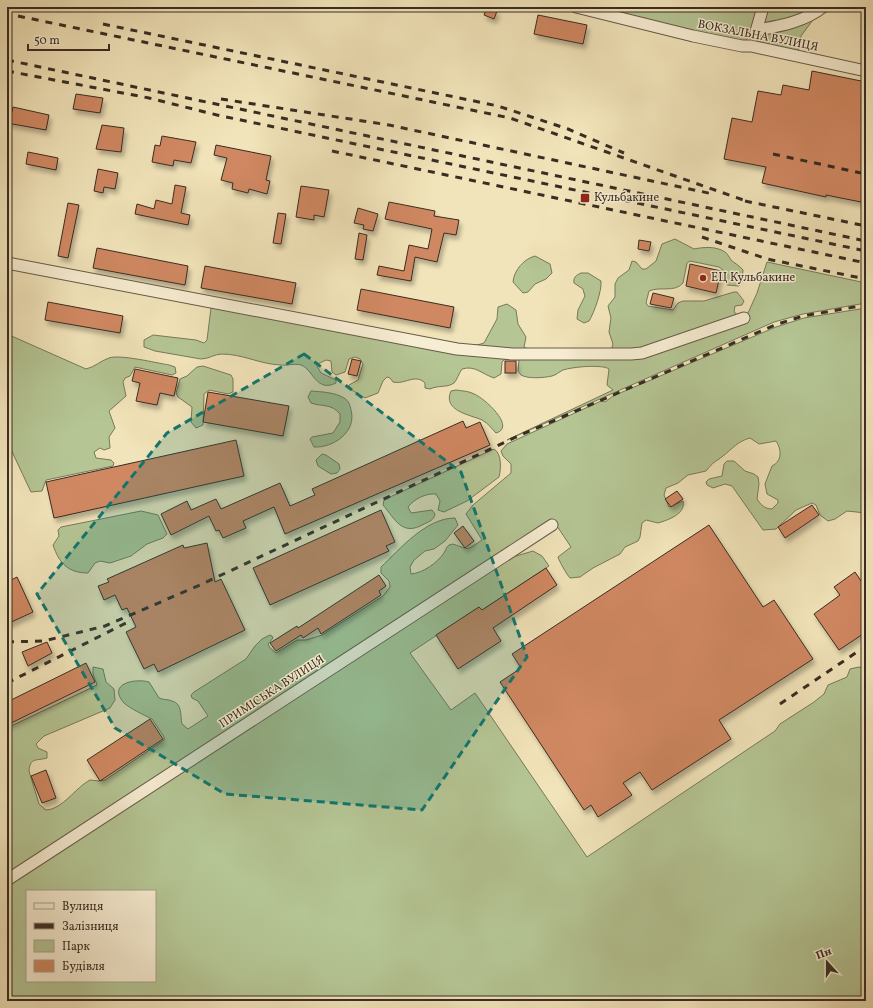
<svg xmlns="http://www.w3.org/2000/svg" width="873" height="1008" font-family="Vollkorn,serif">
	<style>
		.green { fill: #b5c594; stroke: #76795c; fill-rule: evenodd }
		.building { fill: #d08862; stroke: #372d23; filter: url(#shadow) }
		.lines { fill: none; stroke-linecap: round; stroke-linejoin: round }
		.street-casing { stroke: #665b49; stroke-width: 13 }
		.street { stroke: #f7edd2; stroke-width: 11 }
		.rail { stroke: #372d23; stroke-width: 3; stroke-dasharray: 7 7; stroke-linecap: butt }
		.marked { fill: #0f766e; fill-opacity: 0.2; stroke: #0f766e; stroke-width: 3; stroke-dasharray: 8 5; stroke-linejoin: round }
		.poi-dot { fill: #8f2418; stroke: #f7edd2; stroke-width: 1.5 }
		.labels { text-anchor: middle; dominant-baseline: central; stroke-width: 3; stroke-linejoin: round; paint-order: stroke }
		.street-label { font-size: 12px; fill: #372d23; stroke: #f7edd2 }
		.poi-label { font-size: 12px; fill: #372d23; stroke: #f7edd2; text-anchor: start }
	</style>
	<defs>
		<filter id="shadow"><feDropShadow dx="2.5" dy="4.5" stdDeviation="2" flood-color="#0004"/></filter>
	</defs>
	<rect width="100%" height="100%" fill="#f2e4ba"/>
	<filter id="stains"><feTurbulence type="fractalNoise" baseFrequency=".005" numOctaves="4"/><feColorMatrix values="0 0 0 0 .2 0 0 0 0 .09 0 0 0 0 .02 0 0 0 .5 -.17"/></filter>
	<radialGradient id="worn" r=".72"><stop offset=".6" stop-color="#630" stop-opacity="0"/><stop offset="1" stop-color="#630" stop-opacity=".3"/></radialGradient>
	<g class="green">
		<path d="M586,7H758L749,37L745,41L739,42Z"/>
		<path d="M768,7H826L818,13L801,36L798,53L761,45L759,38Z"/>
		<path d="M675,239L694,249C704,247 716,246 725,252C728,254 729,257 731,260C734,263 739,265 743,270L742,282L739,286L727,285L724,280L723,270L719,267L690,261L687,263L683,283C674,293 661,286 649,291L646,303L648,306L673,310L678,303L683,301H704L734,292H737L744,301L742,305L735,306L734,312L739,316L748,313L757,293L767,262L866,283V303L803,314L774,322L507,440L613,390L607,385L609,369C602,364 572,367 563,370C559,372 556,375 552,376C543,378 528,379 521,375L518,371L519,360L505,359L502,362L501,374L494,378C482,374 475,365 462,369C459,373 457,380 454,383C447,388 438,385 430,389L425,388V383C415,373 405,385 393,382L390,378L387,377L383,381L378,393L365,398L350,389L349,385L358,380L363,364L360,359L355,357L349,359L345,372L336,375L332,372L331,361L326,360L318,364L317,366L321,373L336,380V383C316,393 313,369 301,365C294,363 287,366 280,365C260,364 242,354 222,354C214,354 209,359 201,359L155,351L144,347V340L153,335L196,340L204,343L207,340L211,308L214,305L474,346L484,343L497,319L498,307L507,304L516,310L518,324L526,337L524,347L528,349L608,350L612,348L613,344L609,332L611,318L608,306L615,297V284L618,278L629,270L632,261L636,262L642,269H646L656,261L662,244Z"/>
		<path d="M535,256L550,264L552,273L546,279L535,284L528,292L523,293L513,282C514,270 524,259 535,256Z"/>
		<path d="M581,273H588L601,281C602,291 594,313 589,321L584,323L577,319L578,310L585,296L584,293L583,289L574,283C573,278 576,275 581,273Z"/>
		<path d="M866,308V513L847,511L835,519L828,521L820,515L816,505L812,503L796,510L776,529L763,530L732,486L725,484L713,488L707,485L706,482L709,479L722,476L724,464L727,461H734L745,471L754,474L758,477L759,484L757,499C761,505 765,509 772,509L778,503V500L767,494L765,484L772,466C782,461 782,450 776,441L759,444L750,438C738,441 732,449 723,456C714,463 714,461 706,471L688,475L678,483L666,488L664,495L669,507L683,501C686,514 668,520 658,523L646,520L642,523L640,537L638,541L625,547L620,554L593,568L580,577L570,578C567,575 559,561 558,557L571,547L553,520L7,875V728L97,685L93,674V667L103,669L106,682L114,689L115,700L110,708L44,736L36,744L38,748L47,752V758C37,761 30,757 29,771L39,804L46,810C63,809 75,788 90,780L99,781L105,780L164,740V737L152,719C146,716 129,708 124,703C107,684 134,678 149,682L159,698C163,700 168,699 172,701C183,704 180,716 182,724L188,729L208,716L198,701L192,698L191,695L194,692L246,659L255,646L262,639L270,635L272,636L273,638L268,644L270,648L276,653L297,640H306L322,635L383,596L390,587L389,581L381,573V567C400,549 426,518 455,518L458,525L445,541L434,549L425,551L414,560L410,567L411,574C423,573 437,563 444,553C446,550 446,547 449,545L453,544C471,550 465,551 482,540L466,514L473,505L511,473V464L503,456L501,451L507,444L601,401L605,402L613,396L776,327L804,318Z"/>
		<path d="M7,334L86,369C95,367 100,361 109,358C119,354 157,363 169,365L175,367L176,373L172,375L135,367L130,376L125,378L123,382L126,396L109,411L115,428L109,437L110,448L104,450L100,448L94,452L96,458L111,460L114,463L113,466L46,480L42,491L31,492L7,441Z"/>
		<path d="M203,366L231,375L233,379V392L228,394L209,390L204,394L203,425L196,428L191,422L192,407L178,397L176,393L180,379L187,376L197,367Z"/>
		<path d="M456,390C462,391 469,391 474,394C483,397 517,427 496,433C492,429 488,423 482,420C471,415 442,411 451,391Z"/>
		<path d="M311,391C322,392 334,392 344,398C349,401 350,405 351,410C357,432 333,448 314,447L310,439L312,437L333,433L340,422V414C331,403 322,407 311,403L308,397Z"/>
		<path d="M494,449C502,454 501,469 499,477L467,501L444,512L438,510L440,501L436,494C426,493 414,499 408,507L411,513L432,510L435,514C434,520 429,522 424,524C402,537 395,519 383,505L384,500L390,497Z"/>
		<path d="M322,454L326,455L339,464L340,469L337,473L331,474L318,466L316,460Z"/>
		<path d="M141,511L158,515L167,534L163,538L147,544L131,556L110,563L100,561L95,563L88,573C68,573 59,563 53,545L59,536L58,530L61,527Z"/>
		<path d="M533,551L542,556L549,566L482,610L479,607L410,653L451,710L475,693L587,857L775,731L780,724L814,702L824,694L828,685L847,677L850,669L859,667L866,669V1001H7V883L513,557ZM27,891H155V981H27Z"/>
	</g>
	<g class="building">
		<path d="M487,7L497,11L494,19L484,15Z"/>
		<path d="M538,15L587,25L583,44L534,34Z"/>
		<path d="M812,71L866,82V203L826,195V197L762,183L766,167L724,159L732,118L752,122L758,91L781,95L783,85L809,90Z"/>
		<path d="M76,94L103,98L100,113L73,109Z"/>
		<path d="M13,107L49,115L46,130L7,123V111L12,112Z"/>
		<path d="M102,125L124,128L121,152L96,149Z"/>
		<path d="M162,136L196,142L191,163L174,160L173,166L152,162L155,145L160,146Z"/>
		<path d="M216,145L271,156L266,180L270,181L267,194L249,189L248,193L232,189L233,183L221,180L227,158L214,155Z"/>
		<path d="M28,152L58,158L56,170L26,164Z"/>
		<path d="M98,169L118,173L115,189L104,187L103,193L94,191Z"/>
		<path d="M175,185L186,187L181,213L190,215L188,225L135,214L137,204L154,209L156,200L172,204Z"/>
		<path d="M301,186L329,190L324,217L314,215V220L296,217Z"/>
		<path d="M389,202L435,211L434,216L459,220L456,235L444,233L437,262L415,257L411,281L377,275L379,266L404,271L409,245L428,249L432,229L385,219Z"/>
		<path d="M68,203L79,205L68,258L58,256Z"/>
		<path d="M358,208L378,214L373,231L363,229L364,225L354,223Z"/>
		<path d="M278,213L286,214L281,244L273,243Z"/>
		<path d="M359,233L367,235L363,260L355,259Z"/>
		<path d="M639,240L651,242L649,251L638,249Z"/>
		<path d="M97,248L188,266L185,285L93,268Z"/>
		<path d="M690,264L721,271L716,293L686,286Z"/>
		<path d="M205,266L296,283L292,304L201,288Z"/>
		<path d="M361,289L454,307L450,328L357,310Z"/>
		<path d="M653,293L674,298L671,308L650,304Z"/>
		<path d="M48,302L123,316L120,333L45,320Z"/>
		<path d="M352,359L361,361L357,376L348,374Z"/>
		<rect x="505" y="361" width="11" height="12"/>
		<path d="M135,369L178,378L174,396L160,393L157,405L136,401L140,383L132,381Z"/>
		<path d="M208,392L289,406L283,436L203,422Z"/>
		<path d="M463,421L466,428L480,422L490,445L285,534L274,507L243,521L246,528L223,538L219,530L216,531L209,516L171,535L161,514L187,501L191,510L216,499L221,509L280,483L290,506L315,495L312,489Z"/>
		<path d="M236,440L244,476L54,518L46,482Z"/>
		<path d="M677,491L683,499L671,507L665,499Z"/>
		<path d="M812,505L819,515L785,538L778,527Z"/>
		<path d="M381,510L395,542L386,546L389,551L270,605L253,568Z"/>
		<path d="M709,525L763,607L774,600L813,659L719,720L731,739L652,790L640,772L623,783L632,795L598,817L591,805L584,810L500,682L521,668L512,654Z"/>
		<path d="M463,526L474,541L465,548L454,533Z"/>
		<path d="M207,543L215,582L221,579L245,630L158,672L154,664L144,669L126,632L136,627L127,608L122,610L115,595L104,600L98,586L109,582L107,579L183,545L184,548Z"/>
		<path d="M546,568L557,585L493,628L501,641L458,669L436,635L479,607L482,610Z"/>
		<path d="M855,572L861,581L866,577V632L839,650L814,614L840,595L834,587Z"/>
		<path d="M379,575L386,586L379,591L381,595L321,634L318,628L303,638L301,635L276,651L270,643L297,626L298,628Z"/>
		<path d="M17,577L33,612L7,624V582Z"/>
		<path d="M47,642L52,653L28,666L22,652Z"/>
		<path d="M86,663L95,682L7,725V702Z"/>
		<path d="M150,719L163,739L100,781L87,760Z"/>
		<path d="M46,770L56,798L42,803L31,776Z"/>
	</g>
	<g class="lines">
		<g class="street-casing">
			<g id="street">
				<path d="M576,7L693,36L742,46H751L866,71"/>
				<path d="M757,30C780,26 804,22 823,7"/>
				<path d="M755,35L763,7"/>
				<path d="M7,263L457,349L512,354H631L642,353L744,318"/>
				<path d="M7,880L552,525"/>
			</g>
		</g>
		<use href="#street" class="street"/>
		<g class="rail">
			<path d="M18,16L510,118L749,202"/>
			<path d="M103,24L498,106L568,129L624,153"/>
			<path d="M7,60L866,241"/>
			<path d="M7,71L149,98L217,115L866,251"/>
			<path d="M221,99L389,125L713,194"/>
			<path d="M332,151L866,263"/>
			<path d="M773,154L866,174"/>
			<path d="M745,201L866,226"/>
			<path d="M702,237L767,259L866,279"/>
			<path d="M7,642L44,641L105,626L200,585L516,437L775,325L803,316L866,305"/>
			<path d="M7,683L130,621"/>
			<path d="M780,704L866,646"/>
		</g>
	</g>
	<path class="marked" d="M304,354L461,472L527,657L422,810L225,794L115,728L37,594L167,433Z"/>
	<g class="poi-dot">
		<rect x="580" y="193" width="10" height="10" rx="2"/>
		<circle cx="703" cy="278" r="4"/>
	</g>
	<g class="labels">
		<g class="street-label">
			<text transform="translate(758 36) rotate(11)">ВОКЗАЛЬНА ВУЛИЦЯ</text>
			<text transform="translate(272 692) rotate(-33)">ПРИМІСЬКА ВУЛИЦЯ</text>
		</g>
		<g class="poi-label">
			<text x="594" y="198">Кульбакине</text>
			<text x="711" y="278">ЕЦ Кульбакине</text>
		</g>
	</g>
	<rect width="873" height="1008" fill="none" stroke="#f2e4ba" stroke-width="24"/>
	<rect x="8" y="8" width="857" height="992" fill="none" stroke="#372d23" stroke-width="2"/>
	<rect x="12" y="12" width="849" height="984" fill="none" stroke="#372d23"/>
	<rect x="26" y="890" width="130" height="92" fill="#f7edd2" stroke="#aaa08c"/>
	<rect x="34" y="903" width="20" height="6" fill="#f7edd2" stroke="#aaa08c"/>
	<text x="62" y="910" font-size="12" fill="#372d23">Вулиця</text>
	<rect x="34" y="923" width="20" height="6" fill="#372d23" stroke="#aaa08c"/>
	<text x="62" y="930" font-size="12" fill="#372d23">Залізниця</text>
	<rect x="34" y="940" width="20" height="12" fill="#b5c594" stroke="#aaa08c"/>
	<text x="62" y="950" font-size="12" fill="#372d23">Парк</text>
	<rect x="34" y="960" width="20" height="12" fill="#d08862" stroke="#aaa08c"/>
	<text x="62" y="970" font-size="12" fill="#372d23">Будівля</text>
	<g transform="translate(827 962) rotate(339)" stroke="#f7edd2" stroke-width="3" paint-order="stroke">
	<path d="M0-3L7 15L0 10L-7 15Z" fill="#372d23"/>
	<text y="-6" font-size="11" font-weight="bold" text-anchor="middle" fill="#372d23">Пн</text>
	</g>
	<path d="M28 44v6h81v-6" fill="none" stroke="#372d23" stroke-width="2"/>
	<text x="34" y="44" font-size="12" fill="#372d23" stroke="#f7edd2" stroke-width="3" paint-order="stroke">50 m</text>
	<rect width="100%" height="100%" filter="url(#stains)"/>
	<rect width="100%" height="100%" fill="url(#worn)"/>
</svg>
